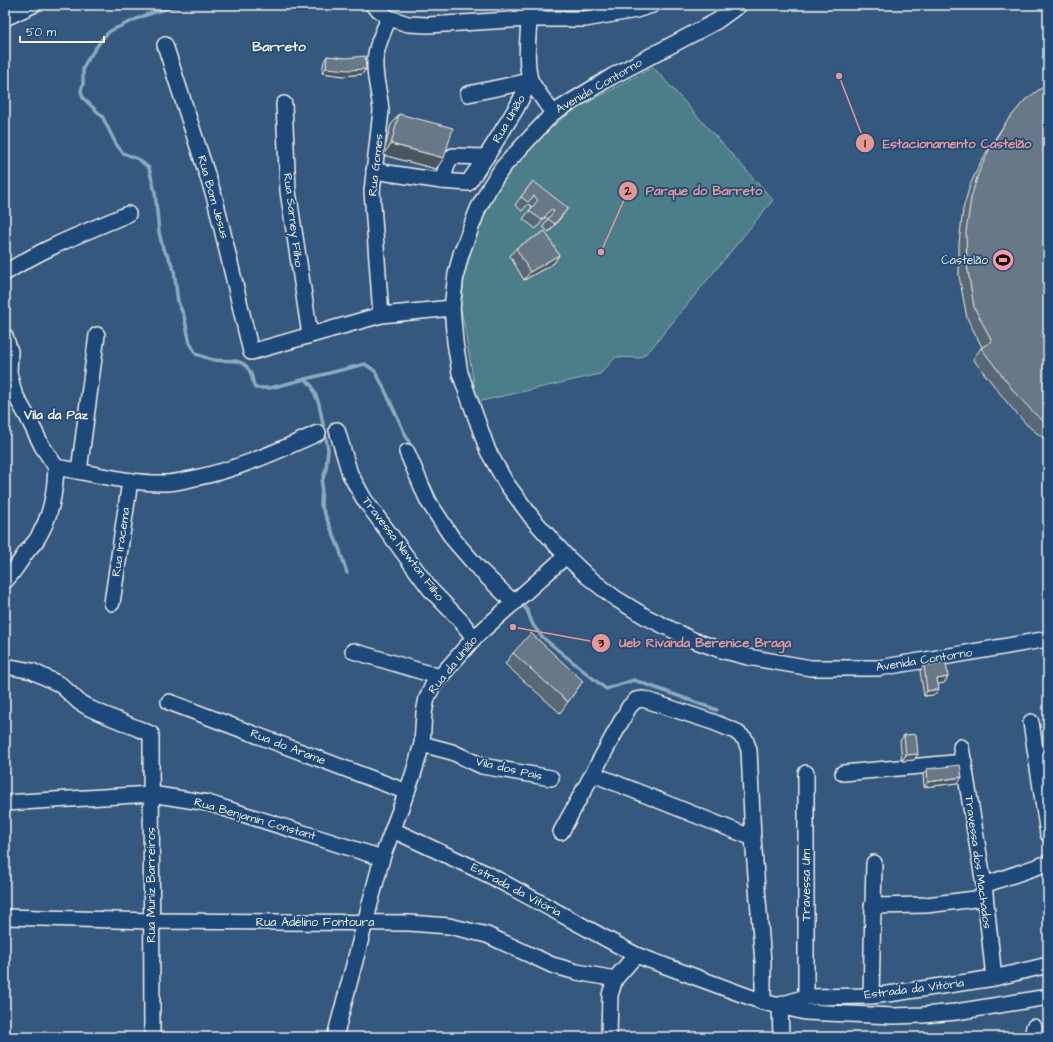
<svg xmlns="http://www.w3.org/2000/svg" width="1053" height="1042" font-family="'Architects Daughter',sans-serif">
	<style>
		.green { fill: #4c7e89; stroke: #a0b8b8 }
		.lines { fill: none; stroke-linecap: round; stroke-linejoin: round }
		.stream { stroke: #8cabbf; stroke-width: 3.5 }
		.minor-casing { stroke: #f4f1e8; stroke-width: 18 }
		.minor { stroke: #1f4a7a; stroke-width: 15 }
		.wall { fill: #596774; stroke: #f4f1e8 }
		.shaded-wall { fill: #49545e; stroke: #f4f1e8 }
		.building { fill: #687887; stroke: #f4f1e8 }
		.labels { text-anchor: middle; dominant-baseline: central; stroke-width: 3.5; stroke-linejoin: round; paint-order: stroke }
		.street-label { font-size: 12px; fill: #f4f1e8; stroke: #1f4a7a }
		.poi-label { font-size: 12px; fill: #f4f1e8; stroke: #1f4a7a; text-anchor: end }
		.neighbourhood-label { font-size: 13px; font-weight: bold; fill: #f4f1e8; stroke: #1f4a7a }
		.quarter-label { font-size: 14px; font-weight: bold; fill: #f4f1e8; stroke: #1f4a7a }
		.leader { fill: none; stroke: #e69792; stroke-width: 1.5 }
		.callout-dot { fill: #e69792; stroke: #1f4a7a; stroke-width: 1.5 }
		.mark-label { font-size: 12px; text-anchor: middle; font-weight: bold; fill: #111 }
		.callout-label { font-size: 13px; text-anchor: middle; font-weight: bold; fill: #e69792; stroke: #1f4a7a; stroke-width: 3.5; stroke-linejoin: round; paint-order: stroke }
	</style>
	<rect width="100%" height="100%" fill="#35587e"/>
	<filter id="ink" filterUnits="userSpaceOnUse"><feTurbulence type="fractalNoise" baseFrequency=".025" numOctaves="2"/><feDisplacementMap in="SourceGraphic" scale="8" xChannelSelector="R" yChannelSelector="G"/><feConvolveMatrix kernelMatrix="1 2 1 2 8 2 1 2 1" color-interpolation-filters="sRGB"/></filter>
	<g filter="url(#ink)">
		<path class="green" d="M653,67L773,200L649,351L640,358L616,357L600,374L477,402L461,308L465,271L477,233L492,198L511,169L553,126L571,112Z"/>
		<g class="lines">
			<g class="stream">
				<path d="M177,5L143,16L110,31L102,39L86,62L83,69V84L81,91L83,98L102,116L116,144L123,153L138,159L149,168L155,192L159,232L163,249L169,258L174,270L178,302L184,316L190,343L196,354C202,356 208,359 214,360C227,362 242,357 249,370C253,375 252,382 255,388H270L365,364L375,371L382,384L412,449"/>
				<path d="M305,379L312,386L319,404L328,449L326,469L322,482L321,505L339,548L347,573"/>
				<path d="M429,484L439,505"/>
				<path d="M519,602L527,610L533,625L542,637L606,689L634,680L717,710"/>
			</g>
			<g class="minor-casing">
				<g id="minor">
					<path d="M373,5L389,18L408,24L428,25L529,19H585L636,10L652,5"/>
					<path d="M532,5C528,24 525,61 530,79C532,85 548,106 553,113"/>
					<path d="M739,5L717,21L611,77L553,113L503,167L491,185L478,209L461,254L456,274L452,308L455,342L460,373L488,451L506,483L533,519L566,556L587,576L615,598L646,617L693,640L721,650L748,657L811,668H879L1048,639"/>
					<path d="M5,18L33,5"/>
					<path d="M165,45L215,199L251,352L381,315L452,308"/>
					<path d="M468,94L530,81"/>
					<path d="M284,104L288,191L310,335"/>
					<path d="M374,171L442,181L468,183L486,157L517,107L530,81"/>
					<path d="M442,181L448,162L453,156L486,157"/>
					<path d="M5,273C43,248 86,232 128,214"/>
					<path d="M381,315L372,191L381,111C380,94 374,78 375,61C376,46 383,32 389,18"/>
					<path d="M5,336L10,351L9,372L14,393L27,416L42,446L56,467"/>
					<path d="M337,430L350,474L364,499L430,589L461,621L474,638"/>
					<path d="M407,452L428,501L453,539L479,569L514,603"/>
					<path d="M56,467C91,473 130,484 165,483C175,483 185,480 195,478C239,469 278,451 318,433"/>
					<path d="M79,471L97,335"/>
					<path d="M5,581C13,573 19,563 25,554C29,548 34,544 37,539C51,517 55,493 56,467"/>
					<path d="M112,603L130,481"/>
					<path d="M353,651L440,677"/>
					<path d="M5,666L32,671L61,685L79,702L91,709L151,734L152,1037"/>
					<path d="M169,702L407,792"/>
					<path d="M1031,722L1048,834"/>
					<path d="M422,744L452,752L482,766L551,778"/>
					<path d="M961,747L984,885L994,978"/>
					<path d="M806,773V997"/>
					<path d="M843,773L964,762"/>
					<path d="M593,774L753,838L763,962V1002"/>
					<path d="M5,803L151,794L208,803L382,858"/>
					<path d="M393,830L489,875L636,955L763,1002L805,1012L893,1016L923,1015L956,1012L1048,997"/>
					<path d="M561,832L629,707L636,700L643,699L713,722L735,731L745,739L749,750L753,838"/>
					<path d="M984,885L1048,863"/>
					<path d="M872,906L926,905L984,898"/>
					<path d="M5,917L151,921L409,923L449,926L487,935L552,965L577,972L615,979"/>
					<path d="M871,996L874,863"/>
					<path d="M780,1005L806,997L871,996L895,993L994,978L1048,965"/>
					<path d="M780,1005L781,1037"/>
					<path d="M335,1037L382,858L413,775L422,744L424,713L427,698L433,685L474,638L566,556"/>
					<path d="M609,1037L610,995L615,979L636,955"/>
					<path d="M1032,1037L1034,1027"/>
				</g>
			</g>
			<use href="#minor" class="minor"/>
		</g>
		<g class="wall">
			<path d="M327,56L366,69L362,74L344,76L322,73L324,61Z"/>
			<path d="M1048,83V442L1027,425L1009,405L973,359L981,348L982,347L967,318L959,276V243L963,209L970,185L982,159L1006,122Z"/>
			<path d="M399,114L444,158L436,169L383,155L391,125Z"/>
			<path d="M533,181L562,216L549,232L543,227L548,219L545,217L536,229L523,219L532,207L528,204L522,211L515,205Z"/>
			<path d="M516,248L559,255L554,263L524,280L510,256Z"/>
			<path d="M513,653L583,681L560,713L505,664Z"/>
			<path d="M924,665L948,677L944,683L938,684L935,695L924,696L920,671Z"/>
			<path d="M904,735L914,760L902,761L900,741Z"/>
			<path d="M927,769L962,777L958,783L924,787L923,775Z"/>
		</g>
		<g class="shaded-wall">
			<path d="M326,68L366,69L362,74L344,76L322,73Z"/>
			<path d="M391,144L444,158L436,169L383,155Z"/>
			<path d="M568,208L562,216L549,232L555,224Z"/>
			<path d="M559,255L554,263L524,280L530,272Z"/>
			<path d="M948,677L944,683L934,685L937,679Z"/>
			<path d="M939,689L935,695L924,696L927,691Z"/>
			<path d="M918,754L914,760L902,761L906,755Z"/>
			<path d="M962,777L958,783L924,787L928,782Z"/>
		</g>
		<g class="building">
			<path d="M327,56L346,58L365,56L366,69L348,70L326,68Z"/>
			<path d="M1048,83V425L1035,414L1016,394L981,348L992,341L974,307L967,265L966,232L971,198L978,174L990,148L1006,122L1025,100Z"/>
			<path d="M399,114L453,128L444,158L391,144Z"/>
			<path d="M533,181L568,208L555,224L548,219L554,211L551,209L542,220L529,211L538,200L534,196L528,202L521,197Z"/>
			<path d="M545,231L559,255L530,272L516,248Z"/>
			<path d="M531,633L583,681L568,702L513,653Z"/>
			<path d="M946,662L948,677L937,679L939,689L927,691L924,665Z"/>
			<path d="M916,734L918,754L906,755L904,735Z"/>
			<path d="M960,765L962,777L928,782L927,769Z"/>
		</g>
	</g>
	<defs>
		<g id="stadium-disc" transform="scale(1.15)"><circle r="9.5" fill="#ff9aa2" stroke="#1f4a7a"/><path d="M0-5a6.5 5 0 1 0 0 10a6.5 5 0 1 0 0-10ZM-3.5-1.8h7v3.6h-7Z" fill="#111"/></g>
	</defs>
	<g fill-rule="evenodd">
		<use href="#stadium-disc" x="1003" y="260"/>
	</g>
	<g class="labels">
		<g class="street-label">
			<text transform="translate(599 86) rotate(-30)">Avenida Contorno</text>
			<text transform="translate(509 119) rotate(-60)">Rua União</text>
			<text transform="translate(376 165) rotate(-84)">Rua Gomes</text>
			<text transform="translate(213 197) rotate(74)">Rua Bom Jesus</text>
			<text transform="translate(293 220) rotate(83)">Rua Sarney Filho</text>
			<text transform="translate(121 542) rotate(-82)">Rua Iracema</text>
			<text transform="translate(403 549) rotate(53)">Travessa Newton Filho</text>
			<text transform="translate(924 660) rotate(-9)">Avenida Contorno</text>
			<text transform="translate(453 665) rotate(-51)">Rua da União</text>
			<text transform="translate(288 747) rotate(21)">Rua do Arame</text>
			<text transform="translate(509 769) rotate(13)">Vila dos Pais</text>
			<text transform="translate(255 819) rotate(16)">Rua Benjamin Constant</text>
			<text transform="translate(978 862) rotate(82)">Travessa dos Machados</text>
			<text transform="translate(151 885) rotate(-90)">Rua Muniz Barreiros</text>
			<text transform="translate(806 885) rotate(-90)">Travessa Um</text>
			<text transform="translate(516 890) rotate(28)">Estrada da Vitória</text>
			<text x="315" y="922">Rua Adélino Fontoura</text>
			<text transform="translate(914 989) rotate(-7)">Estrada da Vitória</text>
		</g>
		<g class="poi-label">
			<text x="988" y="260">Castelão</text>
		</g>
		<g class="neighbourhood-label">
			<text x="56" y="415">Vila da Paz</text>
		</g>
		<g class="quarter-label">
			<text x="279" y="47">Barreto</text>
		</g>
	</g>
	<path class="leader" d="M839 76L865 143M601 252L628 191M513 627L601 643"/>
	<g class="callout-dot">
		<circle cx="839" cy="76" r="4"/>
		<circle cx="601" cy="252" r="4"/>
		<circle cx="513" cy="627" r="4"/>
		<circle cx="865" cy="143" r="10"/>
		<circle cx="628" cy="191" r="10"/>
		<circle cx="601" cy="643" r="10"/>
	</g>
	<g class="mark-label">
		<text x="865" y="147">1</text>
		<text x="628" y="195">2</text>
		<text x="601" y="647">3</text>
	</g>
	<g class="callout-label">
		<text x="957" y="148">Estacionamento Castelão</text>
		<text x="704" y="195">Parque do Barreto</text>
		<text x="705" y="647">Ueb Rivanda Berenice Braga</text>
	</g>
	<rect width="1053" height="1042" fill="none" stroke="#1f4a7a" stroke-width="20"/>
	<rect x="10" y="10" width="1033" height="1022" fill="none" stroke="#f4f1e8" stroke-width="1.5" filter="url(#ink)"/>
	<path d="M20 36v6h84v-6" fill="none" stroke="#f4f1e8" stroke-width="2"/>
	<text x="26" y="36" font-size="12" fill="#f4f1e8" stroke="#1f4a7a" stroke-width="3" paint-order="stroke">50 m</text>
</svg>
